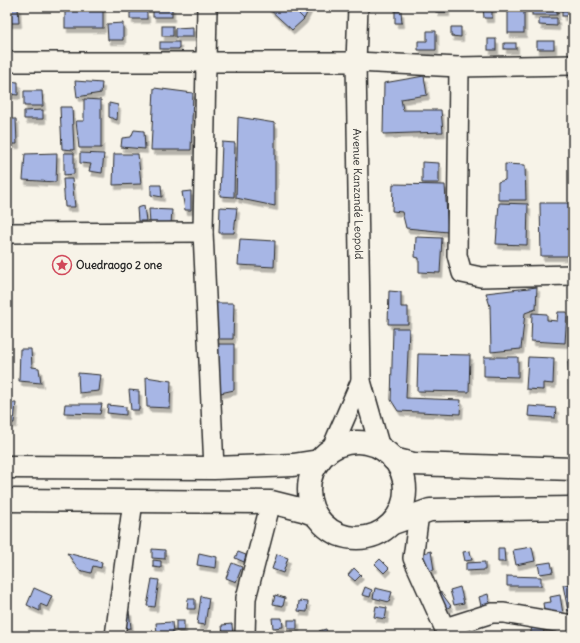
<svg xmlns="http://www.w3.org/2000/svg" width="580" height="643" font-family="Delius,sans-serif">
	<style>
		.building { fill: #a7b6e5; stroke: #2b2b2b; filter: url(#shadow) }
		.lines { fill: none; stroke-linecap: round; stroke-linejoin: round }
		.street-casing { stroke: #2b2b2b; stroke-width: 22 }
		.secondary-casing { stroke: #2b2b2b; stroke-width: 25 }
		.street { stroke: #f7f3e8; stroke-width: 19 }
		.secondary { stroke: #f7f3e8; stroke-width: 22 }
		.labels { text-anchor: middle; dominant-baseline: central; stroke-width: 3; stroke-linejoin: round; paint-order: stroke }
		.street-label { font-size: 11px; fill: #2b2b2b; stroke: #f7f3e8 }
		.poi-label { font-size: 11px; font-weight: bold; fill: #2b2b2b; stroke: #f7f3e8; text-anchor: start }
	</style>
	<defs>
		<filter id="shadow"><feDropShadow dx="2.5" dy="4.5" stdDeviation="0" flood-color="#0004"/></filter>
	</defs>
	<rect width="100%" height="100%" fill="#f7f3e8"/>
	<filter id="ink" filterUnits="userSpaceOnUse"><feTurbulence type="fractalNoise" baseFrequency=".025" numOctaves="2"/><feDisplacementMap in="SourceGraphic" scale="8" xChannelSelector="R" yChannelSelector="G"/><feConvolveMatrix kernelMatrix="1 2 1 2 8 2 1 2 1" color-interpolation-filters="sRGB"/></filter>
	<g filter="url(#ink)">
		<g class="building">
			<path d="M8,7H18L19,23H9Z"/>
			<rect x="65" y="7" width="38" height="21"/>
			<rect x="153" y="7" width="19" height="10"/>
			<path d="M267,7H292L304,19L292,30Z"/>
			<path d="M292,7H310L304,19Z"/>
			<rect x="436" y="7" width="11" height="5"/>
			<path d="M483,7H492V18H484Z"/>
			<rect x="508" y="7" width="16" height="26"/>
			<rect x="532" y="7" width="25" height="8"/>
			<rect x="562" y="7" width="8" height="9"/>
			<path d="M395,11H401L402,23H395Z"/>
			<rect x="130" y="12" width="17" height="7"/>
			<path d="M539,18H557V26L539,25Z"/>
			<path d="M123,23V40H108L107,24Z"/>
			<rect x="162" y="26" width="11" height="10"/>
			<path d="M193,27V37H175V28Z"/>
			<path d="M451,27H461V37L451,36Z"/>
			<path d="M427,31H436V50H418V41H427Z"/>
			<rect x="488" y="39" width="8" height="11"/>
			<rect x="537" y="41" width="17" height="8"/>
			<rect x="160" y="42" width="19" height="7"/>
			<rect x="504" y="43" width="12" height="6"/>
			<path d="M424,76L427,95L401,99L403,110H441L443,132L383,134L384,83Z"/>
			<path d="M7,81L18,82V95L7,94Z"/>
			<path d="M75,81L102,83L101,93L77,97Z"/>
			<path d="M154,88L193,93L191,150H151Z"/>
			<path d="M24,91H42L43,106H24Z"/>
			<path d="M84,99L101,100V148H79L76,121H84Z"/>
			<path d="M109,103L118,105L117,120L109,117Z"/>
			<path d="M60,107H72L74,150L62,149Z"/>
			<path d="M43,110V119H24V111Z"/>
			<path d="M238,117L275,123V206L236,198Z"/>
			<path d="M7,119H16L17,144H7Z"/>
			<path d="M134,130L144,131L145,149L121,147L122,138L131,137Z"/>
			<path d="M222,142L235,143L234,197L220,196Z"/>
			<path d="M57,153L56,182L23,180L25,154Z"/>
			<path d="M64,153H74V174L64,175Z"/>
			<path d="M80,153L104,154L102,173L89,171L91,164L80,163Z"/>
			<path d="M114,154H138L141,184L113,185Z"/>
			<path d="M422,162L439,163V183H422Z"/>
			<path d="M505,164L525,165L526,200H498V182L505,180Z"/>
			<path d="M63,179H72L75,207H65Z"/>
			<path d="M393,184L445,185L448,232L406,228L402,212L392,211Z"/>
			<path d="M151,185H161L162,197L151,195Z"/>
			<path d="M191,191V210H185L182,192Z"/>
			<path d="M499,203L528,204L527,245L496,244Z"/>
			<path d="M540,203H571L572,256H541Z"/>
			<path d="M144,206L146,221H138L137,208Z"/>
			<path d="M220,207L237,208L234,233H219Z"/>
			<path d="M149,209L172,210L171,224H150Z"/>
			<path d="M416,237L442,238L440,273L419,272V258L415,257Z"/>
			<path d="M240,239L275,241L274,267L238,265Z"/>
			<path d="M537,287L536,309L525,313L521,349L491,352L490,306L486,293Z"/>
			<path d="M389,291L401,292V307H408V324H388Z"/>
			<path d="M213,303H234L233,339H215Z"/>
			<path d="M558,312H567L565,343L531,341L532,313L547,314V320L557,321Z"/>
			<path d="M393,328H409L406,398L461,400L460,414L398,411L391,400Z"/>
			<path d="M215,344H234V390L216,394Z"/>
			<path d="M20,349H31L32,367L39,368L41,383L19,381Z"/>
			<path d="M418,354L470,355L469,392L417,391Z"/>
			<path d="M484,357H518V377L484,376Z"/>
			<path d="M528,357L554,358L553,384L543,383V390L526,389Z"/>
			<path d="M568,362H573V417H571Z"/>
			<path d="M78,373L101,375L99,391L79,393Z"/>
			<path d="M146,377L171,381L170,408L147,407Z"/>
			<path d="M129,390L139,391V410H131Z"/>
			<path d="M7,403H16L14,423H7Z"/>
			<path d="M65,404H102L100,414L64,413Z"/>
			<path d="M108,405L126,407V415L107,413Z"/>
			<path d="M529,406L556,408L555,418L528,416Z"/>
			<path d="M532,547L535,561L516,565L513,550Z"/>
			<path d="M498,548H504L505,562H498Z"/>
			<path d="M152,549L165,550V559L152,558Z"/>
			<path d="M431,551L434,570L425,571L423,553Z"/>
			<path d="M470,551L472,560L465,561L463,552Z"/>
			<path d="M238,552L246,555L244,562L235,558Z"/>
			<path d="M67,553L102,562L101,568L93,566L91,573L79,570Z"/>
			<path d="M199,553L217,557L216,568L197,565Z"/>
			<path d="M277,554L288,558L283,573L272,569Z"/>
			<path d="M380,559L389,568L384,573L375,564Z"/>
			<path d="M153,560L161,561V568L153,567Z"/>
			<path d="M485,562V570L466,571V563Z"/>
			<path d="M551,562L553,572L540,574L538,564Z"/>
			<path d="M232,563L242,567L236,582L226,578Z"/>
			<path d="M354,568L361,575L355,581L348,575Z"/>
			<path d="M507,576L541,577V586H507Z"/>
			<path d="M152,579L159,580L155,607L147,606Z"/>
			<path d="M573,584V610L568,611L563,585Z"/>
			<path d="M365,587L372,590L370,597L362,595Z"/>
			<path d="M460,587L464,603L454,605L450,590Z"/>
			<path d="M34,588L52,596L47,607L40,604V611L27,605Z"/>
			<path d="M375,588L392,592L389,602L373,598Z"/>
			<path d="M440,591L451,606L443,611L432,597Z"/>
			<path d="M488,594L490,604L481,606L479,597Z"/>
			<path d="M275,595L285,598L283,606L273,604Z"/>
			<path d="M560,595L563,614L545,617L543,603L551,602L550,597Z"/>
			<path d="M201,596L209,598L205,625L197,624Z"/>
			<path d="M188,599H195V609H187Z"/>
			<path d="M299,601L308,602L307,612L298,611Z"/>
			<path d="M376,606L387,608L385,619L374,617Z"/>
			<path d="M129,611L131,628L125,629L122,612Z"/>
			<path d="M272,618H282L283,627L273,628Z"/>
			<rect x="288" y="620" width="9" height="9"/>
			<rect x="176" y="621" width="8" height="10"/>
			<path d="M172,622L173,633L157,634L156,623Z"/>
			<path d="M533,622L545,624L543,636H530Z"/>
			<path d="M232,624L233,636H223L222,625Z"/>
			<path d="M326,629L328,636H320L319,631Z"/>
			<path d="M280,632L281,636H263V633Z"/>
		</g>
		<g class="lines">
			<g class="street-casing">
				<g id="street">
					<path d="M207,7L203,232L214,468"/>
					<path id="s1" d="M358,7L356,62L361,381L380,448"/>
					<path d="M7,62H356L459,67L573,65"/>
					<path d="M459,67L457,255L462,273L481,277L573,275"/>
					<path d="M7,233L203,232"/>
					<path d="M331,450L361,381"/>
					<path d="M419,514L413,558L448,636"/>
					<path d="M445,628L492,613H504L573,625"/>
					<path d="M115,636L133,501"/>
					<path d="M245,636L246,598L271,502"/>
				</g>
			</g>
			<g class="secondary-casing">
				<g id="secondary">
					<circle cx="357" cy="490" r="48"/>
					<path d="M393,459L413,464L573,469"/>
					<path d="M7,467L214,468L293,465L319,461"/>
					<path d="M7,500L271,502L303,510L316,515"/>
					<path d="M393,523L430,510L573,508"/>
				</g>
			</g>
			<use href="#street" class="street"/>
			<use href="#secondary" class="secondary"/>
		</g>
	</g>
	<defs>
		<g id="sight-ring" transform="scale(1)"><circle r="9.5" fill="#f7f3e8" stroke="#d1495b" stroke-width="1.5"/><path d="M0-6L1.8-2.2L6-1.7L2.9 1.2L3.7 5.4L0 3.3L-3.7 5.4L-2.9 1.2L-6-1.7L-1.8-2.2Z" fill="#d1495b"/></g>
	</defs>
	<g fill-rule="evenodd">
		<use href="#sight-ring" x="62" y="265"/>
	</g>
	<g class="labels">
		<g class="street-label">
			<text stroke="none"><textPath href="#s1" startOffset="187">Avenue Kanzandé Leopold</textPath></text>
		</g>
		<g class="poi-label">
			<text x="76" y="265">Ouedraogo 2 one</text>
		</g>
	</g>
	<rect width="580" height="643" fill="none" stroke="#f7f3e8" stroke-width="24"/>
	<rect x="12" y="12" width="556" height="619" fill="none" stroke="#2b2b2b" stroke-width="1.5" filter="url(#ink)"/>
</svg>
